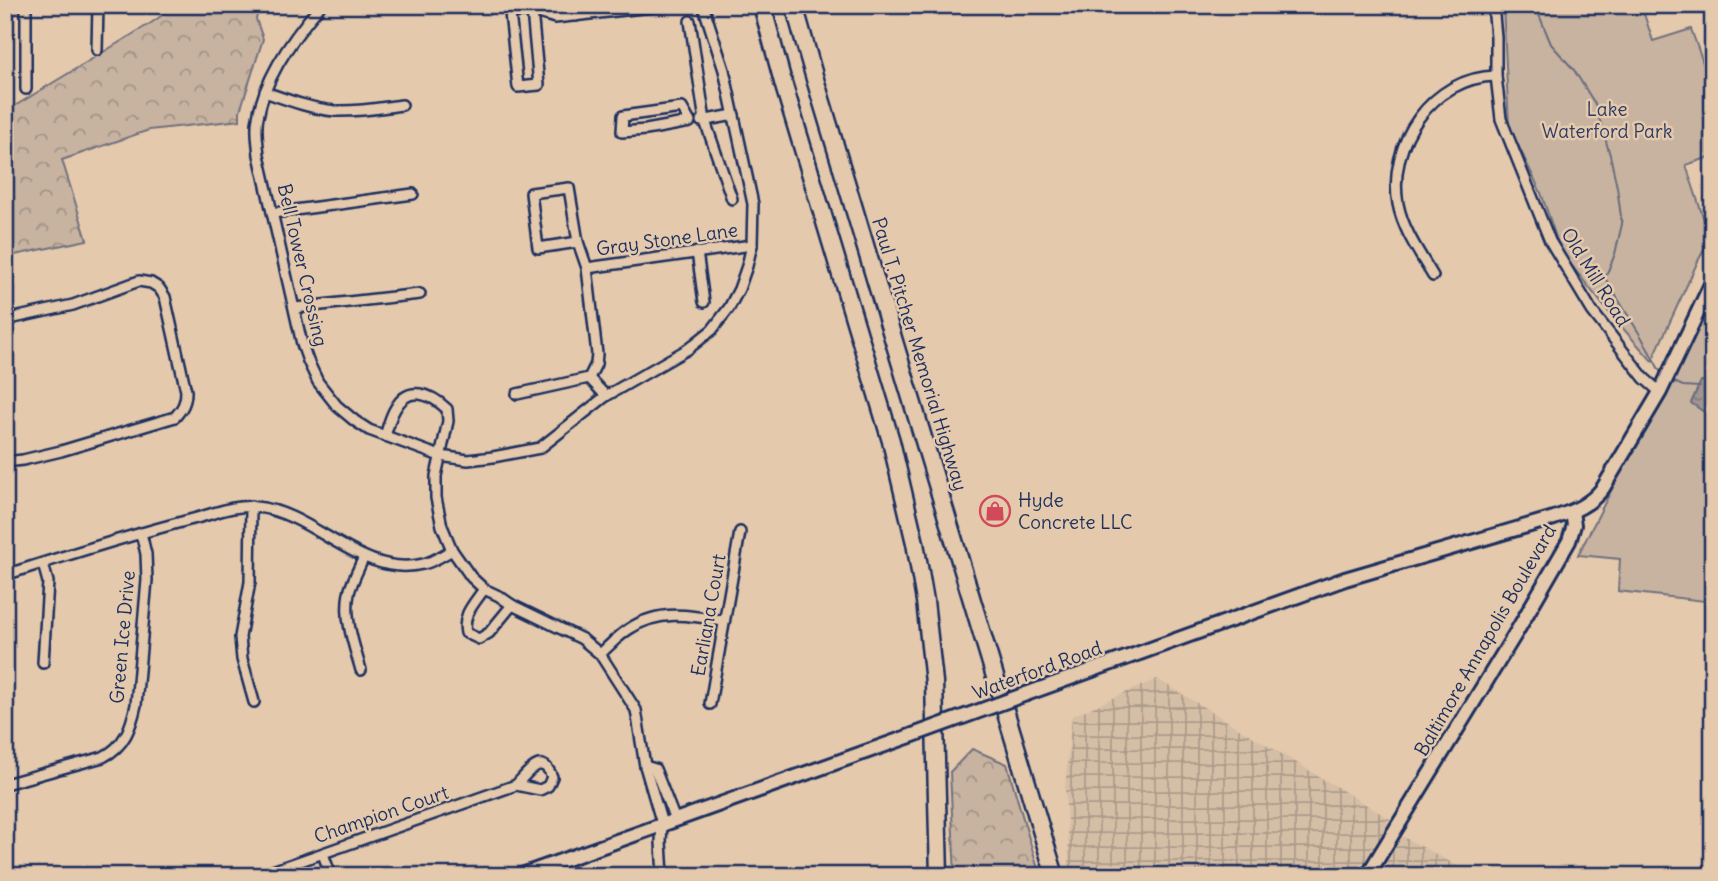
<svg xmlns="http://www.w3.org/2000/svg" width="1718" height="881" font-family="Delius,sans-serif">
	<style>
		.industrial { fill: url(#industrial-grid) }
		.forest { fill: url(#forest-crowns); stroke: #71717f; stroke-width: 2 }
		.park { fill: #c7b3a0; stroke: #71717f; stroke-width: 2 }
		.water { fill: url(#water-ripples); stroke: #6b6c7d; stroke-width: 2 }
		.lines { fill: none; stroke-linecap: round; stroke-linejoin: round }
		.stream { stroke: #6b6c7d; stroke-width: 2 }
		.street-casing { stroke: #1b2f5e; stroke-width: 14 }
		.secondary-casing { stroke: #1b2f5e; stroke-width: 18 }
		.highway-casing { stroke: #1b2f5e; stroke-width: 21 }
		.street { stroke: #e4c9ac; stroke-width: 9 }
		.secondary { stroke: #e4c9ac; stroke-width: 12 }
		.highway { stroke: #e4c9ac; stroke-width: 16 }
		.secondary-bridge-casing { stroke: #1b2f5e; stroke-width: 18; stroke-linecap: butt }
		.secondary-bridge { stroke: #e4c9ac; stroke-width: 12 }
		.labels { text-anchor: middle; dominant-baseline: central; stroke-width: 5; stroke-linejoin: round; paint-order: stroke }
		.park-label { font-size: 19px; fill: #2c3c65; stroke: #e4c9ac }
		.street-label { font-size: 19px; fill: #1b2f5e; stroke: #e4c9ac }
		.poi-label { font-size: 19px; fill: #1b2f5e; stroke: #e4c9ac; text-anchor: start }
	</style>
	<defs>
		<pattern id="industrial-grid" width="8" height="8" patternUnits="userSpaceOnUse" patternTransform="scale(1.75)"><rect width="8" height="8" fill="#d5bea6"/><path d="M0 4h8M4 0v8" fill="none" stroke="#ac9b8a"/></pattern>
		<pattern id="forest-crowns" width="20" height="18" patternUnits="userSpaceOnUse" patternTransform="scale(1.75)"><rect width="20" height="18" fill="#c7b3a0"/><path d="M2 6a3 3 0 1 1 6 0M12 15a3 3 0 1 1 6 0" fill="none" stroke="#a19286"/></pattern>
		<pattern id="water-ripples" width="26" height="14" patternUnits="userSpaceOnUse" patternTransform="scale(1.75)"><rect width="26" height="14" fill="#a09592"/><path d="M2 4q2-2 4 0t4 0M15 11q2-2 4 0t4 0" fill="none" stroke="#827a7a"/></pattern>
	</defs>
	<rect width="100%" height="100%" fill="#e4c9ac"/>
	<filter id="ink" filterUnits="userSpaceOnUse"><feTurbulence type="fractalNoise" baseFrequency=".0143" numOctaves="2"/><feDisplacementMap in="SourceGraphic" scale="14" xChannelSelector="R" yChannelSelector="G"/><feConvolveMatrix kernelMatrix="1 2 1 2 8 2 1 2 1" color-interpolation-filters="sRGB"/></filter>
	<g filter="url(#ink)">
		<g class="industrial">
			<path d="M1157,679L1395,822L1360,876H1070L1065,787L1072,716Z"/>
			<path d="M1402,836L1476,876H1378Z"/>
		</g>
		<g class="forest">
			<path d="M177,5H260L256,19L263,39L240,111V120L149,130L62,160L87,240L5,257V112L151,23Z"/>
			<path d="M972,749L1007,764L1040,876H955L950,772Z"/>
		</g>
		<g class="park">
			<path d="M1503,5H1641L1653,41L1691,29L1713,91V156L1686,165L1710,238L1698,261L1652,361L1611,315L1561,252L1541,193L1509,126Z"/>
			<path d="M1713,294V602L1618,591L1620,559L1578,555L1615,483L1666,397Z"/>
		</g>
		<path class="water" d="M1701,381H1704L1705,383L1713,386V402L1707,414L1691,403Z"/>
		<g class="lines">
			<g class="stream">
				<path d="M1535,5L1551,44L1574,70L1595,104L1610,155L1617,187L1622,224L1615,254L1605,278L1642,338L1662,375"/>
				<path d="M1672,381L1683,386L1700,387"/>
			</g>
			<g class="street-casing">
				<g id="street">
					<path d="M26,5V89"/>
					<path d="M321,5C294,36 265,76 258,117C255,130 258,143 259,155L302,344L308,361L318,382L337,406L355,421L369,430L440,456L468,460L493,457L540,448L606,396L688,349L712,330L729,308L739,289L747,266L752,245L753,204L724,70L703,5"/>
					<path d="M575,5L576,16"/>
					<path d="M1493,5L1496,37V76L1501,119L1550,241L1592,311L1644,378L1660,392"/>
					<path d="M532,11L539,85L518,87L510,13Z"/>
					<path d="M532,11L555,18L669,5"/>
					<path d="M690,21L705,121L732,199"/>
					<path d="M97,50L98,5"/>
					<path d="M265,92C288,100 312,109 335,111C358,112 380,108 402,105"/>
					<path d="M682,108L690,122L646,130L622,132L623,116Z"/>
					<path d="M701,121L734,115"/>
					<path d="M569,188L578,242L538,248L531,193Z"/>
					<path d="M273,213L413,194"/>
					<path d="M578,242L587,268L597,354L596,364L589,378L606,396"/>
					<path d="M697,252L704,302"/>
					<path d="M587,268L752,245"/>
					<path d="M1433,276C1420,254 1403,230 1398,204C1387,144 1432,77 1496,76"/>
					<path d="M295,308L420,294"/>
					<path d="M5,320L73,305L139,281L151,283L159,288L165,297L186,391C186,402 183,408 175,417L61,451L23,460L5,462"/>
					<path d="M517,394L589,378"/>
					<path d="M385,436C388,427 390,417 395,409C408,384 431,394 447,409L448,421L436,476V498L442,526L452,550L471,577L484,589L499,596L512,605L582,639L600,654L636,710L645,766L662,824L661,842L663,876"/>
					<path d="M251,506L250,582L240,637L242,659L254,702"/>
					<path d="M5,575C67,555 130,535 193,519C213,514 235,504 256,507C314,512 361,579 423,564C433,562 443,555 452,550"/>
					<path d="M484,589C474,604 462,614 466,633L479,639L489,633L512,605"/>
					<path d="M600,654C609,646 618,636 629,629C659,609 690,615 723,621"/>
					<path d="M43,663L48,582L43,564"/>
					<path d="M361,670C354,645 344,619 349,593C352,581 359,568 364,557"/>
					<path d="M710,704L740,532"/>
					<path d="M645,766L655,769L675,820"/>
					<path d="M5,784L103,757C125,746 131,727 136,705L147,580L146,554L141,533"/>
					<path d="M323,854L331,876"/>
					<path d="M258,876L516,785C526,775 542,750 552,777L548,786L540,790L516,785"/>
				</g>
			</g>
			<g class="secondary-casing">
				<g id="secondary">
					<path d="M1026,694L1345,579L1554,518C1574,511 1590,505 1603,488L1660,392L1713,280"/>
					<path d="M519,876L913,735"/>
					<path d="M1367,876L1517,631L1569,541L1574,525L1572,512"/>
				</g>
			</g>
			<g class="highway-casing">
				<g id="highway">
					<path d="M762,5L784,86L891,441L915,543L925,601L934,682L939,876"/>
					<path d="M794,5L815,79L1055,876"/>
				</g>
			</g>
			<use href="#street" class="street"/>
			<use href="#secondary" class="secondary"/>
			<use href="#highway" class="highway"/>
			<g class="secondary-bridge-casing">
				<path id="secondary-bridge" d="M913,735L1026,694"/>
			</g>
			<use href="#secondary-bridge" class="secondary-bridge"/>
		</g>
	</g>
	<defs>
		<g id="shop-ring" transform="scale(1.575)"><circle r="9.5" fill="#e4c9ac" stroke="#d1495b" stroke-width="1.5"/><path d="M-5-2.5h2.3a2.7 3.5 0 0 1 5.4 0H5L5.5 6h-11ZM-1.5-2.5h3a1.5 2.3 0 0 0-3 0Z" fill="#d1495b"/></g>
	</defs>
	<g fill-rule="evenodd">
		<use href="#shop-ring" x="995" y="511"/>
	</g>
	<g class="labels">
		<g class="park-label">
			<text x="1607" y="109">Lake<tspan x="1607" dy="22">Waterford Park</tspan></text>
		</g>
		<g class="street-label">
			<text transform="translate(667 239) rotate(-8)">Gray Stone Lane</text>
			<text transform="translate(303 265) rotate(77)">Bell Tower Crossing</text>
			<text transform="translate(1596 277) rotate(58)">Old Mill Road</text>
			<text transform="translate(920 354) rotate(73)">Paul T. Pitcher Memorial Highway</text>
			<text transform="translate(708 615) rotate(-80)">Earliana Court</text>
			<text transform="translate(122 637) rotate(-85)">Green Ice Drive</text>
			<text transform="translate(1485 640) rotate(-60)">Baltimore Annapolis Boulevard</text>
			<text transform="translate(1037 670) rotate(-20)">Waterford Road</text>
			<text transform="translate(381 814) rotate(-19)">Champion Court</text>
		</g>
		<g class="poi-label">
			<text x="1018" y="500">Hyde<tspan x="1018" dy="22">Concrete LLC</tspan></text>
		</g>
	</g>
	<rect width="1718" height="881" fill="none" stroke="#e4c9ac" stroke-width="28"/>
	<rect x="14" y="14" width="1690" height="853" fill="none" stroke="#1b2f5e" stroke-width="2.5" filter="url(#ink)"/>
</svg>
